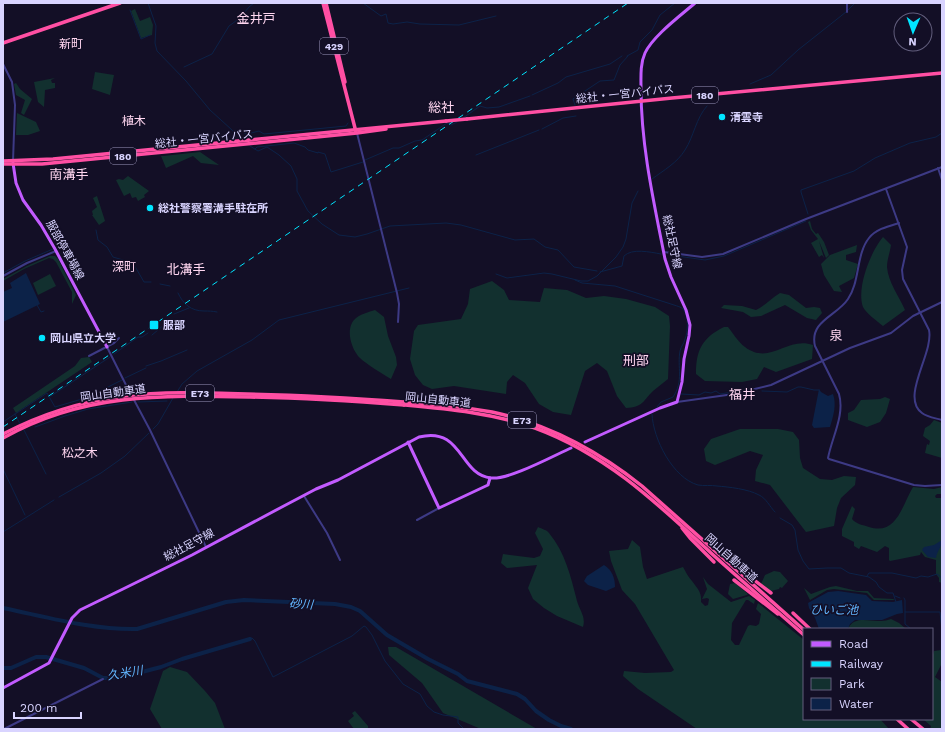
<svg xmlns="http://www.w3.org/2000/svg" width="945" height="732" font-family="'Work Sans','Noto Sans JP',sans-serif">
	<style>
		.green { fill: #12302f }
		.water { fill: #0c2248 }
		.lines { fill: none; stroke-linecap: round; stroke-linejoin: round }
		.stream { stroke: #0c2248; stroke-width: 1 }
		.river { stroke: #0c2248; stroke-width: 4 }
		.minor { stroke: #3d3a85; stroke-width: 2 }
		.major { stroke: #c25bff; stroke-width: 3 }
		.highway { stroke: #ff4fa3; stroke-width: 3.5 }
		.rail { stroke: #00e5ff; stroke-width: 1; stroke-dasharray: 6 5; stroke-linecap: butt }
		.highway-bridge { stroke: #ff4fa3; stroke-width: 3.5 }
		.poi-dot { fill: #00e5ff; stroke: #130f26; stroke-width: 1.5 }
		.labels { text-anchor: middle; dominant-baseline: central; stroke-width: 3.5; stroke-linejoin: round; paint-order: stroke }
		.shield { fill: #130f26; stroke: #9e99be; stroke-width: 1 }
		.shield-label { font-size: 10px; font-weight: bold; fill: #d9d4ff }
		.street-label { font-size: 11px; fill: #d9d4ff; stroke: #130f26 }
		.poi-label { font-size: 11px; font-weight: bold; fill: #d9d4ff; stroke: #130f26; text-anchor: start }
		.neighbourhood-label { font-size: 12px; fill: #ffd6f0; stroke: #130f26 }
		.water-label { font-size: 12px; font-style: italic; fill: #62b6ff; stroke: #130f26 }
		.quarter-label { font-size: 13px; fill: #ffd6f0; stroke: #130f26 }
	</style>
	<rect width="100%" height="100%" fill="#130f26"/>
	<g class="green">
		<path d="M135,9L140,21L150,17L153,25L152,35L141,38L131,11Z"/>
		<path d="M95,72L114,75L110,95L92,89Z"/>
		<path d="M55,78L51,80L52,83H55V88L45,90L44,107L38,102L34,82Z"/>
		<path d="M16,83L20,89L32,99L24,115L21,113L25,100L16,95L14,84Z"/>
		<path d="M17,113L36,122L40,131L28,135H16Z"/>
		<path d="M200,152L219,165L201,163L193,156L166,168L161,156H163Z"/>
		<path d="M128,176L149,191L144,195L145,197L138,201L136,197L132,198L130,193L124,196L116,180L119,179L123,180Z"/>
		<path d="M97,196L105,221L99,225L92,215H93L92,211L97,207L93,198Z"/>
		<path d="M810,221L812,229L816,234L818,233L824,242L829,255L826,258L819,241L824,258L822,255L819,257L811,243L818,239L811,230L808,222Z"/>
		<path d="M883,237L891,245C890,252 887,260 887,267C888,282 899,296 905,310L883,326C878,322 865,312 863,307C856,288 871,251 883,237Z"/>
		<path d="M857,245L856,252L846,255V260L858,264L854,278L839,286L842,292L834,291L824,275L821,264L830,255Z"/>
		<path d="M50,256H55L58,259L76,295L72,304V292L56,262L53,259L49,258L24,269L3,281V279L27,266Z"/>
		<path d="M50,274L56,286L38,295L33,283Z"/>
		<path d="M492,281L504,290L509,300L540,302L544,288L567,290L586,298L604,296L626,299L655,307L669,316L670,326L668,379C663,383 658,387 653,391C642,402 643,407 626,408L617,396L607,371L597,363L585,371L571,415L553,412L539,404L525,383L513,375L507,382L506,394L454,386L432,389L423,385L415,375L410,359L414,331L418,325L461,319L468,304L470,289Z"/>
		<path d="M780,293L789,295L806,308L814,307L820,308L822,313L816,320L807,318L785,305L761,316L751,317L743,312L721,308L724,305L742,306L756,310C765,306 771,298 780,293Z"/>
		<path d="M375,310L384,317L388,336L396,357L397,365L391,379C383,374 366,364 360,358C351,349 345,328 355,319C360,314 369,312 375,310Z"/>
		<path d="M724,327H728C733,333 738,342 745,347C770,366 787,336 813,345L812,359L776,372L764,367L757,379L742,382L705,381L696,374C696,350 702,338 724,327Z"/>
		<path d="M89,357L92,362L16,413L13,408L16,406L75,366L81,358Z"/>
		<path d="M885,397L890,399L886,413L880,422L867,427L848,420V413L854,410L861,400L880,399Z"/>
		<path d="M934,420L942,423V458L925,453L927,444L929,445L930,441L923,436L925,428L930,425Z"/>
		<path d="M740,429H778L793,432L799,440L800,458L803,468L820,479L832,480L844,476L856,477L855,485L841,498L837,508L834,526L806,532L770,485L755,481L756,470L763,455L750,451L715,465L706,461L704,449L711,439Z"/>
		<path d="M913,487L934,489L942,487V494H937L935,496L936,498H942V583L939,582V578L936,574V560L925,557L921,552L920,555L890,561L889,560V548L885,546L877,552L861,546L859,549L854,546V542L842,536V529L852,506L855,509L852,519C856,524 863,525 869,527C897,536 902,505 913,487Z"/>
		<path d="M538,527C542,529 547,530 549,533C565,552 571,577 577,601C580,611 586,617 583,627L557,616L544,608L533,599L528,588L537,565L507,568L501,563L503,554L534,558L540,556L543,549L535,533Z"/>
		<path d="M632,540L640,547L643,567L647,579L683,567C686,572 688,577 692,581C697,588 702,592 701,602L705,606L708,605L709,599L707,598L702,599L707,589L703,577L708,584L731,602L749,596L755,600L754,604L748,600H746L732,623L731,640L735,645H739L748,626L750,625L756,626L759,624L761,614L756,609L758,603L804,640V719H880L889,729H697L638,689L623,676L624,671L645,673L671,672L674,670L635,604L622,590L611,561L609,551L628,549Z"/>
		<path d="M774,571L780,572L788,581L782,588L780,587L779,589L771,591L761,584L765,575Z"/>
		<path d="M735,583L748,594L747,595L733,599L728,594L730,584Z"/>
		<path d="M836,586L857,591H868L874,598L893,599L895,600H874L867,593L834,589L827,590L810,600L804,588L811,594L830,587Z"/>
		<path d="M891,619L899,623L906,629H848C854,615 870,622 881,621C884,621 888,620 891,619Z"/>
		<path d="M388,647H396L537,729H481L443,713L422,683L389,655Z"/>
		<path d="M942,649V663L935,677L942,682V729H930L931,726L923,719H932V706L933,705L932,699V658L934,651L941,650Z"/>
		<path d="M170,667L187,672L205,691L215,703L225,729H162L150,709L163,671Z"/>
		<path d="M355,711L368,726V729H354L348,721L354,716L352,713Z"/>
	</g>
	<g class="water">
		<path d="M26,273L40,304L3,322V292L12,288L10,283Z"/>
		<path d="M819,389L821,392L828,396L833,394C837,405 833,417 830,427L814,428L812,425Z"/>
		<path d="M942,540C942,547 937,551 936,558L928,557L922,550L924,547L934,545Z"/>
		<path d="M604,565C612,570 615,578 615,587L606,591L588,585L584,581L587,576Z"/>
		<path d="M838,591L866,595L872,601L893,602L902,600L903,613L897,614L882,620H855L850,624L848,629H819L815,618L809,608L808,603L828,592Z"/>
	</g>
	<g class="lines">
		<g class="stream">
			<path d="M148,3L156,26L155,43L157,51L186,81L210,110L243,140"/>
			<path d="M363,3L381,16L386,14L388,23L393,24L407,22L420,24L459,25L496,16"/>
			<path d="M130,10L141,39L150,35"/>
			<path d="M848,10L855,3"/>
			<path d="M627,56L638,50L640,42L652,30L660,15L675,3"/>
			<path d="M184,67L212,54L229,26L240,18L249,7L254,3"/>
			<path d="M750,84L771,75L798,50L846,12"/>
			<path d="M532,95L558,83L566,77L610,64L622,56"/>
			<path d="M575,105L573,99L600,81L614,80L620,65L628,56"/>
			<path d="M463,118L480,106L487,108L499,107L530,96"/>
			<path d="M542,129L563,118L576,116"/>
			<path d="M233,131L242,130L244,133L250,135L251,133L259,131L264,134L346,126L348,123"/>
			<path d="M250,146L258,151L267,147L279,155L291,166L297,179V191L308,211L322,224L339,235L355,237L367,234L390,226L446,223L461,225L515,240L534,239L545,247L558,250L574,267L597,271"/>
			<path d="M255,149L257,147L294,143L305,147L308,150L318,153V152L325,154L331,172L363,162"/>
			<path d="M476,155L539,130"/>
			<path d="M365,160L393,148H399L415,141L422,140L447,123L451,125L457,122"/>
			<path d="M652,179C664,170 677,163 685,150C694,136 696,118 707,106"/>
			<path d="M808,214L801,192V190L854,171L875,158L910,143L936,137L942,133"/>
			<path d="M96,230L98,240L107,247L113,257L133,263L144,282H151"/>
			<path d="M670,255L705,260L724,256L806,221"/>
			<path d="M600,272L622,266L624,256C632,248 650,252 661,254"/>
			<path d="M3,273L25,261L53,249"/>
			<path d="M496,274L507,278L544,273L552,274L581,281H588L597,276L616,257L623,247L626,239L632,203L638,191"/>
			<path d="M575,280L582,283L615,286L674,305C677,306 681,307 683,309C689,315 688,332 685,339C684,344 681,346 680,351C677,367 684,381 673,397L661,402L657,407"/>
			<path d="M160,284L170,286"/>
			<path d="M178,293C183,304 191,311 204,311C209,311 212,311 217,312"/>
			<path d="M37,305L41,312L44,311"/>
			<path d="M174,314L189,308"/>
			<path d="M152,335L171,319"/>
			<path d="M114,354L138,337H142L148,333"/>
			<path d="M146,366L161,361L187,350"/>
			<path d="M125,378L146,368"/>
			<path d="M762,391L787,392L798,387H801L814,390H819"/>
			<path d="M177,392L182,384L197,371L252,340L279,320L409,288"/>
			<path d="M94,394L122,380"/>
			<path d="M681,394L699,395L705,392L711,393L716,391L720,394L752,389"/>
			<path d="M51,396L110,357"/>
			<path d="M85,399L91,396"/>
			<path d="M138,402L167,401"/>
			<path d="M15,414L20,424"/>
			<path d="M652,414C653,439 673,478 698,485C704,486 711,485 717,486C729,487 748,489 759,495C766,498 770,507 775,512"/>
			<path d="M3,422L47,393L55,407L82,399"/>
			<path d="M35,427L65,416L88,409L132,402"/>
			<path d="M153,429L158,424L173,398"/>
			<path d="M24,430L46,474"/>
			<path d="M3,469L25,515"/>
			<path d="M59,497L101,473L125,456L149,433"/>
			<path d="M780,518L792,525L795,530L798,550L803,561L809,569L827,568H841L849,573L869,577L876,582L879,587L887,593H893L896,602"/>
			<path d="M3,532L54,500"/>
			<path d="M867,576L869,573H892L916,578L921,576L928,577L937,574L942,578"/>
			<path d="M895,596L900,598"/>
			<path d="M904,598L905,600V624L911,629"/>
			<path d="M905,612H940L942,631"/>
			<path d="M250,639L252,638L255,641L273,677L352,636L364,626L366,627L372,635L385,661L403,684L420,694L427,706L434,712L443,715L458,717V723L464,729"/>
		</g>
		<g class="river">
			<path d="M3,608C47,617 92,630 137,629L226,602L244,600L335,604L351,607L360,611L387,635L428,659L458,674L467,681L517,694L525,699L536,711L549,720L561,726L571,729"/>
			<path d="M3,668H11L36,657H46L84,668L103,678H112L121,675L138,673L161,667L182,659L250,639"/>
		</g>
		<g class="minor">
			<path d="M847,3V12"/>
			<path d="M3,64L12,82L15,105L13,161"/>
			<path d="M357,133L397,293L399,304L398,322"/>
			<path d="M938,168L942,180"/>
			<path d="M886,189L907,247L902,270L903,279L929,330C934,353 900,397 922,413C927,417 935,418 942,420"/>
			<path d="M899,223C889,226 876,229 869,238C856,254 860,282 848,299C837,316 809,321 815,346L839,394C845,415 832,437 828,458L829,459L914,485L925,486L942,485"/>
			<path d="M664,252L702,257L723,254L806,219L942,167"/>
			<path d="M3,276L27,263L56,251"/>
			<path d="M107,347L131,395"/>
			<path d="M89,356L114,343L119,338"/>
			<path d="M133,398L150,430L206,547"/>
			<path d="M677,402L734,394L771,385L850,348L891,333L913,316L942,302"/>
			<path d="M304,496L327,533L340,560"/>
			<path d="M417,520L439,508"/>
			<path d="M4,729L103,679"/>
		</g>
		<g class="major">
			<path d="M13,163L16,183L23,200L41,225L55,249L107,347"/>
			<path d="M408,442L439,508L488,485L490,478"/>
			<path d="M585,442L660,408L677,402L682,382L684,359L689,336L690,325L686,310L671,277L665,259C654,203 641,146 641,89C641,77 640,64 645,53C653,36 680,16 695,3"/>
			<path d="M3,688L49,663L72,618L80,610L123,589L192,555L280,508L316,489L338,480L419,437C463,426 459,475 491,478C509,480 553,456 571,448"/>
		</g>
		<g class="highway">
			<path d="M323,3L356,132"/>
			<path d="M326,3L345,82"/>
			<path d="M3,43L120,3"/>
			<path d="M467,119L672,98L942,73"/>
			<path d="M3,161L53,159L446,121"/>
			<path d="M3,164H42L357,133L386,129"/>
			<path d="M404,402C434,404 463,407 492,412C548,424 598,451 642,486L804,630"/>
			<path d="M404,405C448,409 493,413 535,428C606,454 657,503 711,553C742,581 773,608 804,635"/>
			<path d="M682,528L690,538L714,562"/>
			<path d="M729,561L771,593"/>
			<path d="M734,580L778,614"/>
			<path d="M793,613L810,629"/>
			<path d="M897,719L908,729"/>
			<path d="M911,719L923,729"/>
		</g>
		<path class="rail" d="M3,427L628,3"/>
		<g class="highway-bridge">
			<path d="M446,121L467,119"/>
			<path d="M3,434C87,390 156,391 247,394C299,395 352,398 404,402"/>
			<path d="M3,438C82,393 162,395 250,397C301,398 353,401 404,405"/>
		</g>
	</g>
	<g class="poi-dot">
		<circle cx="722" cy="117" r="4"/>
		<circle cx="150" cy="208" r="4"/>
		<rect x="149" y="320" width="10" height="10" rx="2"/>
		<circle cx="42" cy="338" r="4"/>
	</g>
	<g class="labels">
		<g class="shield">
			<rect x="320" y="38" width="28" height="16" rx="3"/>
			<rect x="692" y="87" width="26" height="16" rx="3"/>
			<rect x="110" y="148" width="26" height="16" rx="3"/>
			<rect x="186" y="385" width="28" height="16" rx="3"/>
			<rect x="508" y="412" width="28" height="16" rx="3"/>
		</g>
		<g class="shield-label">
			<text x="334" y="46">429</text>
			<text x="705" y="95">180</text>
			<text x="123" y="156">180</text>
			<text x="200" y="393">E73</text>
			<text x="522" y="420">E73</text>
		</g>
		<g class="street-label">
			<text transform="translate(625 94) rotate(-6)">総社・一宮バイパス</text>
			<text transform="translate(204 139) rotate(-6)">総社・一宮バイパス</text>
			<text transform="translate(672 242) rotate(78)">総社足守線</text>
			<text transform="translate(65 250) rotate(61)">服部停車場線</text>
			<text transform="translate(113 393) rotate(-8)">岡山自動車道</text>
			<text transform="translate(438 400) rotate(6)">岡山自動車道</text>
			<text transform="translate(189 545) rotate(-28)">総社足守線</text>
			<text transform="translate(731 558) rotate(42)">岡山自動車道</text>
		</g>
		<g class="poi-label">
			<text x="730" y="117">清雲寺</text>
			<text x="158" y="208">総社警察署溝手駐在所</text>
			<text x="163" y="325">服部</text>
			<text x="50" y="338">岡山県立大学</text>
		</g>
		<g class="neighbourhood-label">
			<text x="71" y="44">新町</text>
			<text x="134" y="121">植木</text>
			<text x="124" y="267">深町</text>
			<text x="80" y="453">松之木</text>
		</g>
		<g class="water-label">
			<text transform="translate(301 604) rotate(4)">砂川</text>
			<text x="834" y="610">ひいご池</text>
			<text transform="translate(125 673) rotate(-9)">久米川</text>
		</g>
		<g class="quarter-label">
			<text x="256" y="18">金井戸</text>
			<text x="441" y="107">総社</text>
			<text x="69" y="174">南溝手</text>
			<text x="186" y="269">北溝手</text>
			<text x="836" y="335">泉</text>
			<text x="636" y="360">刑部</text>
			<text x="742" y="394">福井</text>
		</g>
	</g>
	<rect width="945" height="732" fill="none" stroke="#d9d4ff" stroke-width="8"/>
	<rect x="803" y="628" width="130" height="92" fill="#130f26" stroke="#625e7d"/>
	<rect x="811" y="641" width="20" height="6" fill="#c25bff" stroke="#625e7d"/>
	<text x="839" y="648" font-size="12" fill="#d9d4ff">Road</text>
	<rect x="811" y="661" width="20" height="6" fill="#00e5ff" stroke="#625e7d"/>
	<text x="839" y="668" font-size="12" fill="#d9d4ff">Railway</text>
	<rect x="811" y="678" width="20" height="12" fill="#12302f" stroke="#625e7d"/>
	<text x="839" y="688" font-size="12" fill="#d9d4ff">Park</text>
	<rect x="811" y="698" width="20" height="12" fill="#0c2248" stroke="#625e7d"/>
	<text x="839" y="708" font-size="12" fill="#d9d4ff">Water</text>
	<g transform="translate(913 32) rotate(182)"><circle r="19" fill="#130f26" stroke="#625e7d"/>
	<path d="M0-3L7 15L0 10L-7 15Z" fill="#00e5ff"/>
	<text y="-6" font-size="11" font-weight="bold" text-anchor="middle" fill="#d9d4ff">N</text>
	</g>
	<path d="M14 712v6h67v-6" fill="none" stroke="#d9d4ff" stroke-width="2"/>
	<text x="20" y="712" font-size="12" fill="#d9d4ff" stroke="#130f26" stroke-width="3" paint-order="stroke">200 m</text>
</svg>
